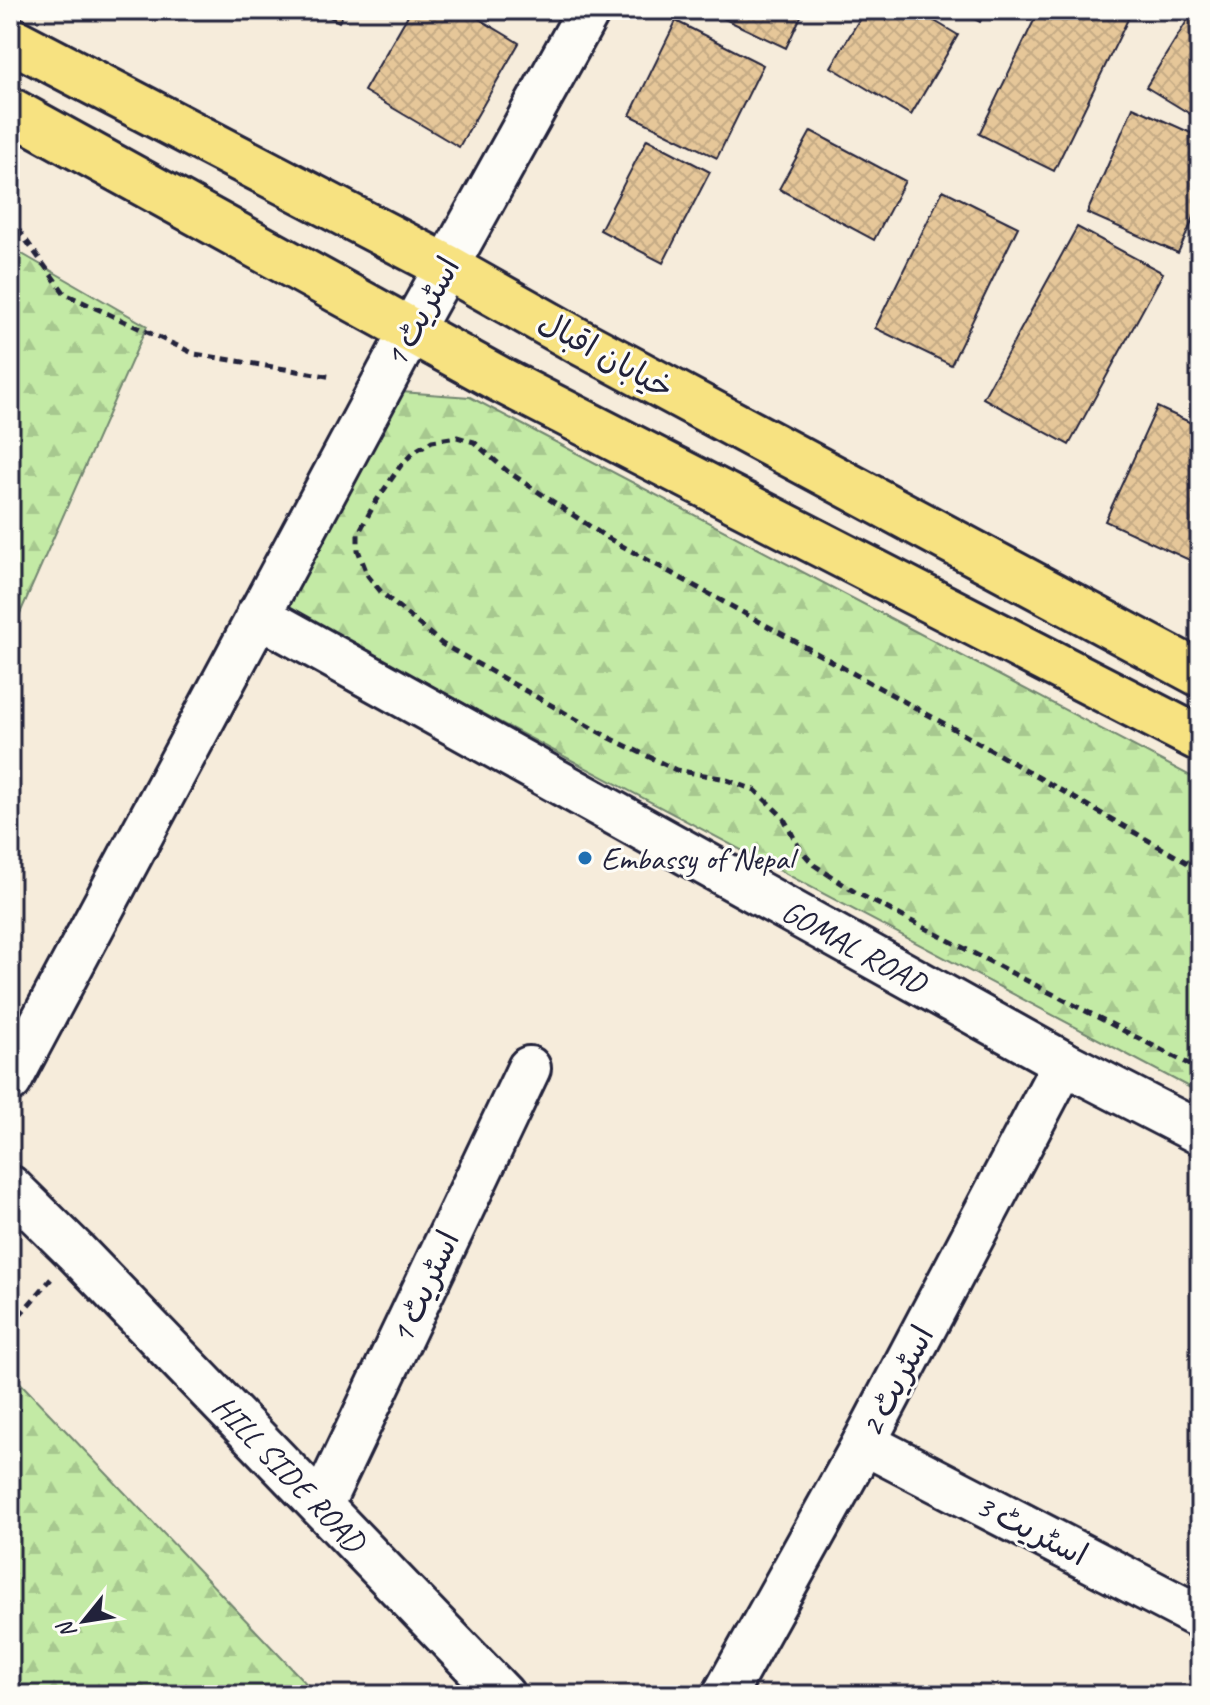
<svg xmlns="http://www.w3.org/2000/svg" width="1210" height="1705" font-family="Caveat,'Playpen Sans Arabic',sans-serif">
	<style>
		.forest { fill: url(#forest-firs); stroke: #728670; stroke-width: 2 }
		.building { fill: url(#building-cross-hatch); stroke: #22223b; stroke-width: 2 }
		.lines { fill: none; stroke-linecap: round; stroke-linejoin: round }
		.minor-casing { stroke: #22223b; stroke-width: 48 }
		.major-casing { stroke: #22223b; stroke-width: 50 }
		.path { stroke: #22223b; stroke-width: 5; stroke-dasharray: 8 6; stroke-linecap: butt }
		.minor { stroke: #fdfcf7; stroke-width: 42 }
		.major { stroke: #f7e281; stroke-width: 44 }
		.poi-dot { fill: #1f6fb2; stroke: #fdfcf7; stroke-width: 3 }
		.labels { text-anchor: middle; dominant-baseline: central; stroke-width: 6; stroke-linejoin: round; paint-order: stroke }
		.street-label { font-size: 32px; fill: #22223b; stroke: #fdfcf7 }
		.poi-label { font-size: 32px; fill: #22223b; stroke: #fdfcf7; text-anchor: start }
	</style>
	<defs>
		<pattern id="forest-firs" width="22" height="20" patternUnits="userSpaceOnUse" patternTransform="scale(2)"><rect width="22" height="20" fill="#c3eaa5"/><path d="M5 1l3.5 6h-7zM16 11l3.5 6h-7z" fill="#a7c88f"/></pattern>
		<pattern id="building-cross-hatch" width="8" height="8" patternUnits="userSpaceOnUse" patternTransform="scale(2)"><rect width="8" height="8" fill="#e6c799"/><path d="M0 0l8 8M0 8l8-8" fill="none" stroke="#c5ab85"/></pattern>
	</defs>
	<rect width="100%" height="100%" fill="#f6ecdb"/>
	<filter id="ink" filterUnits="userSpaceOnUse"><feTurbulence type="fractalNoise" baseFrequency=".0125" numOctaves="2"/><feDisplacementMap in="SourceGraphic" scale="16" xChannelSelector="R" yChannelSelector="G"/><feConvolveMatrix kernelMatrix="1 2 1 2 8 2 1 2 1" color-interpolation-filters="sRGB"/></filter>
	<g filter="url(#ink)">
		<g class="forest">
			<path d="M10,247L147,326L10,636Z"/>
			<path d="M401,392L470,397L1200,781V1093L288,610L367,444Z"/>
			<path d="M10,1372L317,1695H10Z"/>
		</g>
		<g class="building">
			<path d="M316,10H345L339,22Z"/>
			<path d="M411,10H464L519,43L459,147L364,91Z"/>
			<path d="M714,10H804L786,48L712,13Z"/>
			<path d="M865,10H916L958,35L911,115L831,67Z"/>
			<path d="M957,10H986L980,22Z"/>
			<path d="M1039,10L1132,11L1054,171L979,134Z"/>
			<path d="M1190,16L1200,22V120L1146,87Z"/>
			<path d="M676,21L763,65L717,158L630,115Z"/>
			<path d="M1133,107L1200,137V204L1178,253L1087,213Z"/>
			<path d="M811,131L905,181L874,240L779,189Z"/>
			<path d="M647,139L710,172L663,263L600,230Z"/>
			<path d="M943,190L1018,227L951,365L875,328Z"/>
			<path d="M1077,227L1163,273L1069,445L983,398Z"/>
			<path d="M1157,407L1200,427V565L1105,521Z"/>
		</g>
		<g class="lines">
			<g class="minor-casing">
				<g id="minor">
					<path id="s1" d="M258,615L1064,1063L1200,1133"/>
					<path d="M10,1081L412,329L589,10"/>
					<path id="s2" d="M10,1187L75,1251L503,1695"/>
					<path d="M864,1443L1200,1617"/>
					<path d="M321,1506L529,1068"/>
					<path d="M724,1695L864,1443L1064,1063"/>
				</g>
			</g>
			<g class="major-casing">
				<g id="major">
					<path d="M10,39L447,267L580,342L1200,674"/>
					<path d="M10,110L499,379L1200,739"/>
				</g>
			</g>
			<g class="path">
				<path d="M10,218L65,294L195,354L333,377"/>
				<path d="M1200,870L954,729L606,537L507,471L474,442L457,437L432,441L415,451L401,465L375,503L358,534V550L368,576L382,593L442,644L608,737L676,770L721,778L755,790L783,817L800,849L814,865L855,892L1200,1070"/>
				<path d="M10,1326L51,1279"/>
			</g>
			<use href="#minor" class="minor"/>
			<use href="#major" class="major"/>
		</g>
	</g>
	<circle class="poi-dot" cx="585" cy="858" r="8"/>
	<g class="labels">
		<g class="street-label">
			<text transform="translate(422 312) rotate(-61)">اسٹریٹ 1</text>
			<text transform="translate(606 355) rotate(29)">خیابان اقبال</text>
			<text stroke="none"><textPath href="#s1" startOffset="682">GOMAL ROAD</textPath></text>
			<text transform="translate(425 1287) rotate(-65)">اسٹریٹ 1</text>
			<text transform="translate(897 1381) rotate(-62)">اسٹریٹ 2</text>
			<text stroke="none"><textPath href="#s2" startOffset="400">HILL SIDE ROAD</textPath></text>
			<text transform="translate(1032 1530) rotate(27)">اسٹریٹ 3</text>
		</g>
		<g class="poi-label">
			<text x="601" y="858">Embassy of Nepal</text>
		</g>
	</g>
	<rect width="1210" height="1705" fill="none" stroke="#fdfcf7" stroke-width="40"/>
	<rect x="20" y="20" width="1170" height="1665" fill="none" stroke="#22223b" stroke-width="3" filter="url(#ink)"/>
	<g transform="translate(84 1621) rotate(240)" stroke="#fdfcf7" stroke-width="6" paint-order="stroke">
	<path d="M0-6L14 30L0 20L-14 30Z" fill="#22223b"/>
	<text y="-12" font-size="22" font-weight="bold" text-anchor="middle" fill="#22223b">N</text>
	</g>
</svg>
